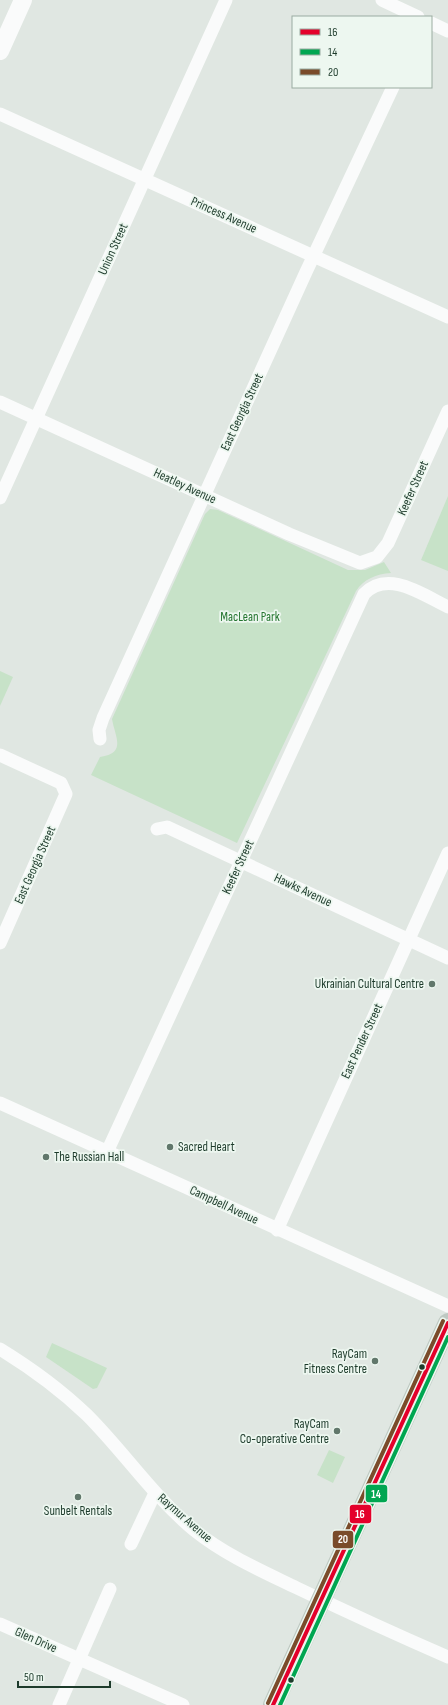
<svg xmlns="http://www.w3.org/2000/svg" width="448" height="1705" font-family="'Sofia Sans Condensed',sans-serif">
	<style>
		.green { fill: #c7e2c8 }
		.lines { fill: none; stroke-linecap: round; stroke-linejoin: round }
		.minor { stroke: #fafbfb; stroke-width: 13 }
		.secondary { stroke: #fafbfb; stroke-width: 18 }
		.primary { stroke: #bec9c2; stroke-width: 20 }
		.bus-1-casing { stroke: #edf7f0; stroke-width: 7 }
		.bus-2-casing { stroke: #edf7f0; stroke-width: 7 }
		.bus-3-casing { stroke: #edf7f0; stroke-width: 7 }
		.bus-1 { stroke: #e4002b; stroke-width: 4 }
		.bus-2 { stroke: #00a651; stroke-width: 4 }
		.bus-3 { stroke: #7a4b2a; stroke-width: 4 }
		.poi-dot { fill: #61776b; stroke: #edf7f0; stroke-width: 1.5 }
		.bus-dot { fill: #1d3b2b; stroke: #edf7f0; stroke-width: 1.5 }
		.labels { text-anchor: middle; dominant-baseline: central; stroke-width: 3.5; stroke-linejoin: round; paint-order: stroke }
		.street-label { font-size: 13px; fill: #1d3b2b; stroke: #edf7f0 }
		.park-label { font-size: 13px; fill: #24752f; stroke: #edf7f0 }
		.poi-label { font-size: 13px; fill: #1d3b2b; stroke: #edf7f0; text-anchor: end }
		.line-badge { stroke: #edf7f0; stroke-width: 1.5 }
		.badge-label { font-size: 11px; text-anchor: middle; font-weight: bold; fill: #fff }
	</style>
	<rect width="100%" height="100%" fill="#e0e7e2"/>
	<g class="green">
		<path d="M448,496V571L421,560Z"/>
		<path d="M210,509L218,510L348,570H365L384,562L391,573C376,574 364,579 356,591L237,843L91,775L100,757C127,753 115,737 112,719L205,514Z"/>
		<path d="M0,671L13,677L0,706Z"/>
		<path d="M52,1343L107,1368L97,1388L93,1389L46,1357Z"/>
		<path d="M329,1450L345,1457L333,1483L317,1475Z"/>
	</g>
	<g class="lines">
		<g class="minor">
			<path d="M382,0L418,17"/>
			<path d="M431,23L448,31"/>
			<path d="M0,114L448,317"/>
			<path d="M0,402L289,534L360,563L377,557L388,543L448,411"/>
			<path d="M0,498L226,0"/>
			<path d="M100,739L99,730L103,718L306,272L393,87"/>
			<path d="M0,755L61,783L66,794L0,943"/>
			<path d="M157,829L167,827L448,958"/>
			<path d="M0,1103L448,1306"/>
			<path d="M107,1152L364,594C388,569 423,595 448,607"/>
			<path d="M277,1230L448,853"/>
			<path d="M0,1349C31,1368 60,1389 87,1415C124,1452 153,1496 194,1530C225,1555 262,1571 297,1588C347,1612 397,1635 448,1657"/>
			<path d="M131,1544L155,1493"/>
			<path d="M0,1624L183,1705"/>
			<path d="M59,1705L110,1589"/>
		</g>
		<path class="secondary" d="M0,51L23,0"/>
		<path class="primary" d="M273,1705L448,1323"/>
		<g class="bus-1-casing">
			<path id="bus-1" d="M273,1705L448,1323"/>
		</g>
		<g class="bus-2-casing">
			<path id="bus-2" d="M280,1705L448,1337"/>
		</g>
		<g class="bus-3-casing">
			<path id="bus-3" d="M268,1703L443,1321"/>
		</g>
		<use href="#bus-1" class="bus-1"/>
		<use href="#bus-2" class="bus-2"/>
		<use href="#bus-3" class="bus-3"/>
	</g>
	<g class="poi-dot">
		<circle cx="432" cy="984" r="4"/>
		<circle cx="170" cy="1147" r="4"/>
		<circle cx="46" cy="1157" r="4"/>
		<circle cx="375" cy="1361" r="4"/>
		<circle cx="337" cy="1431" r="4"/>
		<circle cx="78" cy="1497" r="4"/>
	</g>
	<g class="bus-dot">
		<circle cx="422" cy="1367" r="3.5"/>
		<circle cx="291" cy="1680" r="3.5"/>
	</g>
	<g class="labels">
		<g class="street-label">
			<text transform="translate(224 215) rotate(24)">Princess Avenue</text>
			<text transform="translate(113 249) rotate(-66)">Union Street</text>
			<text transform="translate(242 412) rotate(-65)">East Georgia Street</text>
			<text transform="translate(185 486) rotate(25)">Heatley Avenue</text>
			<text transform="translate(413 488) rotate(-66)">Keefer Street</text>
			<text transform="translate(35 865) rotate(-66)">East Georgia Street</text>
			<text transform="translate(238 867) rotate(-65)">Keefer Street</text>
			<text transform="translate(303 890) rotate(25)">Hawks Avenue</text>
			<text transform="translate(362 1041) rotate(-65)">East Pender Street</text>
			<text transform="translate(224 1205) rotate(25)">Campbell Avenue</text>
			<text transform="translate(185 1518) rotate(41)">Raymur Avenue</text>
			<text transform="translate(36 1640) rotate(24)">Glen Drive</text>
		</g>
		<g class="park-label">
			<text x="250" y="617">MacLean Park</text>
		</g>
		<g class="poi-label">
			<text x="424" y="984">Ukrainian Cultural Centre</text>
			<text x="178" y="1147" text-anchor="start">Sacred Heart</text>
			<text x="54" y="1157" text-anchor="start">The Russian Hall</text>
			<text x="367" y="1354">RayCam<tspan x="367" dy="15">Fitness Centre</tspan></text>
			<text x="329" y="1424">RayCam<tspan x="329" dy="15">Co-operative Centre</tspan></text>
			<text x="78" y="1511" text-anchor="middle">Sunbelt Rentals</text>
		</g>
	</g>
	<g class="line-badge">
		<rect x="365" y="1484" width="23" height="19" rx="4" fill="#00a651"/>
		<rect x="349" y="1504" width="23" height="20" rx="4" fill="#e4002b"/>
		<rect x="332" y="1530" width="22" height="19" rx="4" fill="#7a4b2a"/>
	</g>
	<g class="badge-label">
		<text x="376" y="1498">14</text>
		<text x="360" y="1518">16</text>
		<text x="343" y="1543">20</text>
	</g>
	<rect x="292" y="16" width="140" height="72" fill="#edf7f0" stroke="#9aaca1"/>
	<rect x="300" y="29" width="20" height="6" fill="#e4002b" stroke="#9aaca1"/>
	<text x="328" y="36" font-size="12" fill="#1d3b2b">16</text>
	<rect x="300" y="49" width="20" height="6" fill="#00a651" stroke="#9aaca1"/>
	<text x="328" y="56" font-size="12" fill="#1d3b2b">14</text>
	<rect x="300" y="69" width="20" height="6" fill="#7a4b2a" stroke="#9aaca1"/>
	<text x="328" y="76" font-size="12" fill="#1d3b2b">20</text>
	<path d="M18 1681v6h92v-6" fill="none" stroke="#1d3b2b" stroke-width="2"/>
	<text x="24" y="1681" font-size="12" fill="#1d3b2b" stroke="#edf7f0" stroke-width="3" paint-order="stroke">50 m</text>
</svg>
